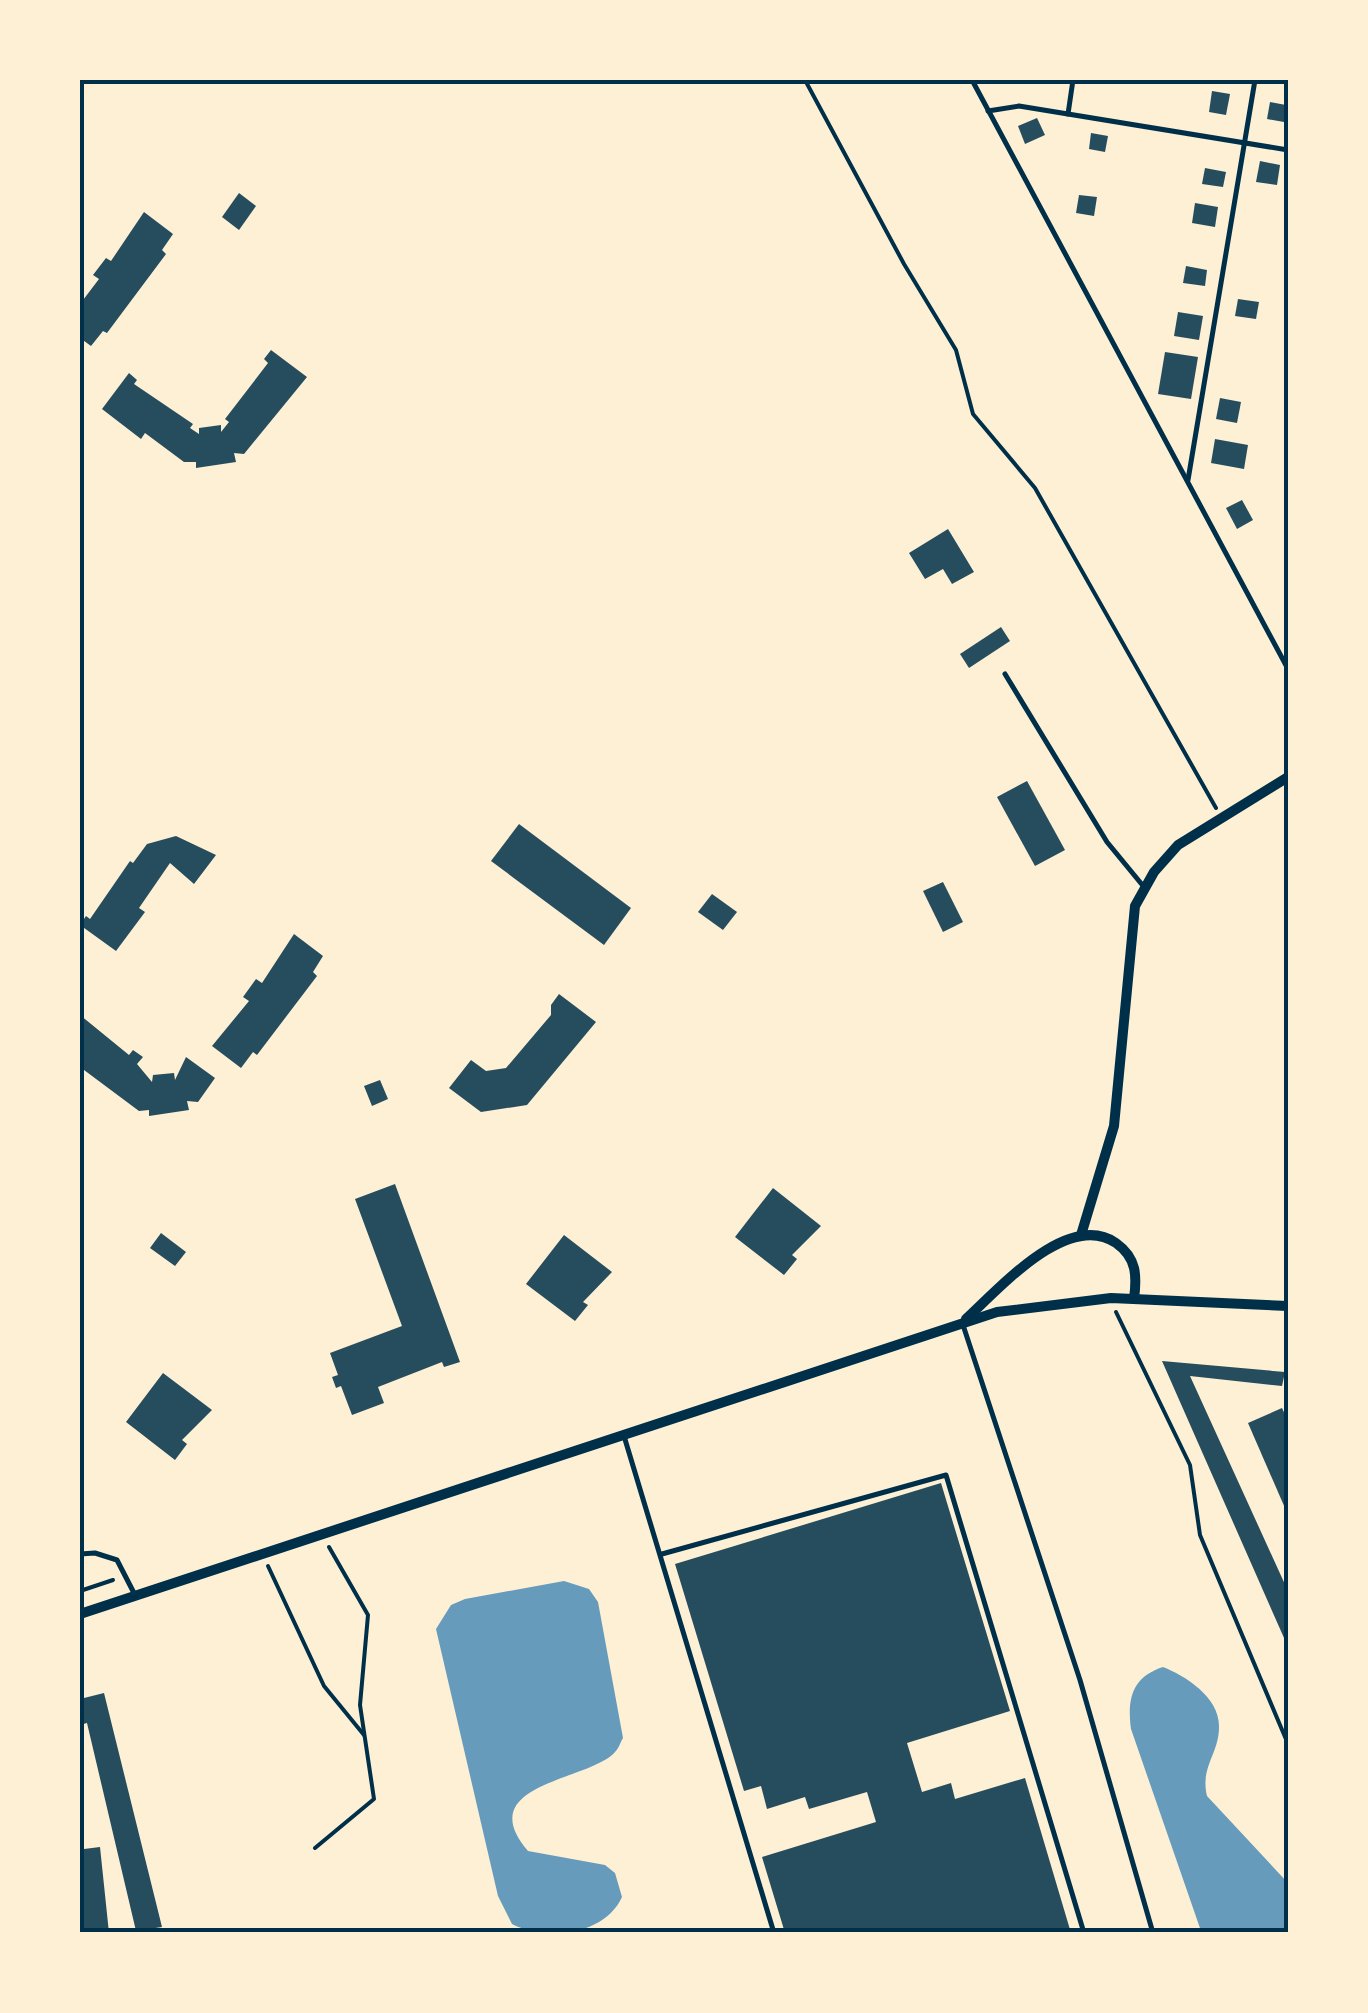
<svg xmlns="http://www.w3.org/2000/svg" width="1368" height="2013" font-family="Spectral,serif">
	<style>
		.water { fill: #669bbc }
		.building { fill: #264d5e }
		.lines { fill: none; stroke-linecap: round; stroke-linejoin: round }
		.path { stroke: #003049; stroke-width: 4 }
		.service { stroke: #003049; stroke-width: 5 }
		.minor { stroke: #003049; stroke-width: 10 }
		.neatline { fill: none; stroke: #003049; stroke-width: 4 }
	</style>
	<rect width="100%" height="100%" fill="#fdf0d5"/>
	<g class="water">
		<path d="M564,1581L589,1589L598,1602L623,1738C620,1743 619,1748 615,1752C590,1781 470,1783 528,1851L605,1865L615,1873L622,1897C605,1935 546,1942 512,1924L498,1896L436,1629L451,1605L465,1599Z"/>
		<path d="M1163,1667C1186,1676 1220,1698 1219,1727C1219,1754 1200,1767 1207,1796L1288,1883V1933L1201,1931L1131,1729C1127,1699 1132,1677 1163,1667Z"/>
	</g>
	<g class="building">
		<path d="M1212,91L1230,94L1226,115L1209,112Z"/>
		<path d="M1270,102L1286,105L1284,122L1267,119Z"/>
		<path d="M1037,118L1045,135L1025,144L1018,126Z"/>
		<path d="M1091,133L1108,136L1105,152L1089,149Z"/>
		<path d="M1260,161L1280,165L1277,185L1256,182Z"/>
		<path d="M1205,168L1226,172L1223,187L1202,184Z"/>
		<path d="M239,193L256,206L239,230L222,217Z"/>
		<path d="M1079,195L1097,197L1094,216L1076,213Z"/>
		<path d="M1195,203L1218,207L1215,227L1192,223Z"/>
		<path d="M144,212L173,234L162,250L166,254L107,333L103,331L91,346L80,338V304L99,279L93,275L106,258L111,261Z"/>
		<path d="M1186,266L1207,270L1205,286L1183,283Z"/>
		<path d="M1238,299L1259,302L1256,319L1235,316Z"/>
		<path d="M1178,312L1203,316L1199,340L1174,336Z"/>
		<path d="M271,350L307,377L244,454L234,453L236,462L196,468V462H184L145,433L141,439L102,409L129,373L137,380L134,384L193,424L190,428L199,434V428L221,425V432L229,422L225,419L268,363L264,359Z"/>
		<path d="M1165,352L1198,357L1191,399L1158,394Z"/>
		<path d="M1220,398L1241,402L1237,423L1216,419Z"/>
		<path d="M1215,439L1248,445L1244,469L1211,463Z"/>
		<path d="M1242,500L1253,520L1237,529L1226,508Z"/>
		<path d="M948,529L974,572L952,584L943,569L925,579L909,553Z"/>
		<path d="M1001,627L1010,641L969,668L960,654Z"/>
		<path d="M1027,781L1065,850L1035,866L997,797Z"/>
		<path d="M519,824L631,908L604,945L491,861Z"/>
		<path d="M176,836L216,855L194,884L170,863L139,908L145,912L116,951L80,925L86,916L90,919L130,861L133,863L147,844Z"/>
		<path d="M943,882L963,922L943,932L923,891Z"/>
		<path d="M712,894L737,912L723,930L698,912Z"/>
		<path d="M294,934L323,956L313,972L317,976L257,1055L253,1052L241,1068L212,1046L249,1001L243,997L256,979L262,983Z"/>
		<path d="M559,994L596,1022L527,1105L481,1112L449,1088L471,1060L486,1071L506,1068L551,1015V1005Z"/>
		<path d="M80,1015L129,1055L133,1050L143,1057L137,1064L152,1082L153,1075L174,1073L175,1080L186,1057L215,1078L198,1102L187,1101L189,1110L149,1116V1110L139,1111L80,1067Z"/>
		<path d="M380,1080L388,1099L372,1106L364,1086Z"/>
		<path d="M395,1184L460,1362L444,1367L442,1362L378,1387L384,1403L352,1415L341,1386L336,1388L332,1377L338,1375L330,1353L402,1326L355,1199Z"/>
		<path d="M773,1188L821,1226L792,1255L797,1259L784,1275L735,1237Z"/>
		<path d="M161,1233L186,1252L175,1266L150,1248Z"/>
		<path d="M564,1235L612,1272L583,1302L588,1305L575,1321L526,1284Z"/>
		<path d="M1162,1361L1285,1372L1282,1386L1190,1376L1288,1591V1647Z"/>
		<path d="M163,1373L212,1410L182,1440L187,1444L175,1460L126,1422Z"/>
		<path d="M1282,1408L1288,1421V1515L1248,1423Z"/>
		<path d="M941,1483L1010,1711L907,1743L922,1792L951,1783L955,1799L1025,1778L1071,1933H785L762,1857L876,1822L867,1792L809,1809L805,1797L767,1809L761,1786L744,1791L675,1564Z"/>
		<path d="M104,1693L162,1927L136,1931L87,1723L80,1725V1699Z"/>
		<path d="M80,1832L84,1849L100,1847L109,1933H80Z"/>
	</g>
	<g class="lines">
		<g class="path">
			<path d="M805,80L904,264L956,350L973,414L1035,488L1216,808"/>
			<path d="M1116,1312L1190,1465L1200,1535L1288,1744"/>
			<path d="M268,1566L324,1686L364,1735"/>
			<path d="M80,1591L113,1580"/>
			<path d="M315,1848L374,1799L360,1705L368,1615L329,1547"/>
		</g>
		<g class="service">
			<path d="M972,80L1288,669"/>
			<path d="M988,111L1019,106L1288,150"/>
			<path d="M1068,114L1073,80"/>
			<path d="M1188,480L1255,80"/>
			<path d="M1005,674L1107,842L1144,887"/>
			<path d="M963,1325L1080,1680L1153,1933"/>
			<path d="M624,1436L774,1933"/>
			<path d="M80,1554L95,1553L117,1560L135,1595"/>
			<path d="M662,1554L946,1475L1084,1933"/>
		</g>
		<g class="minor">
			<path d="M1081,1235L1114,1126L1135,906L1154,872L1178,845L1288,777"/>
			<path d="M966,1319C999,1289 1068,1210 1116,1243C1137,1258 1137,1276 1134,1299"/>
			<path d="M80,1614L997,1312L1111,1298L1288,1306"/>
		</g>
	</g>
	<rect width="1368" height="2013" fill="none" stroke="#fdf0d5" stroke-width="165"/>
	<rect x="82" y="82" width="1204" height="1848" class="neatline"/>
</svg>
